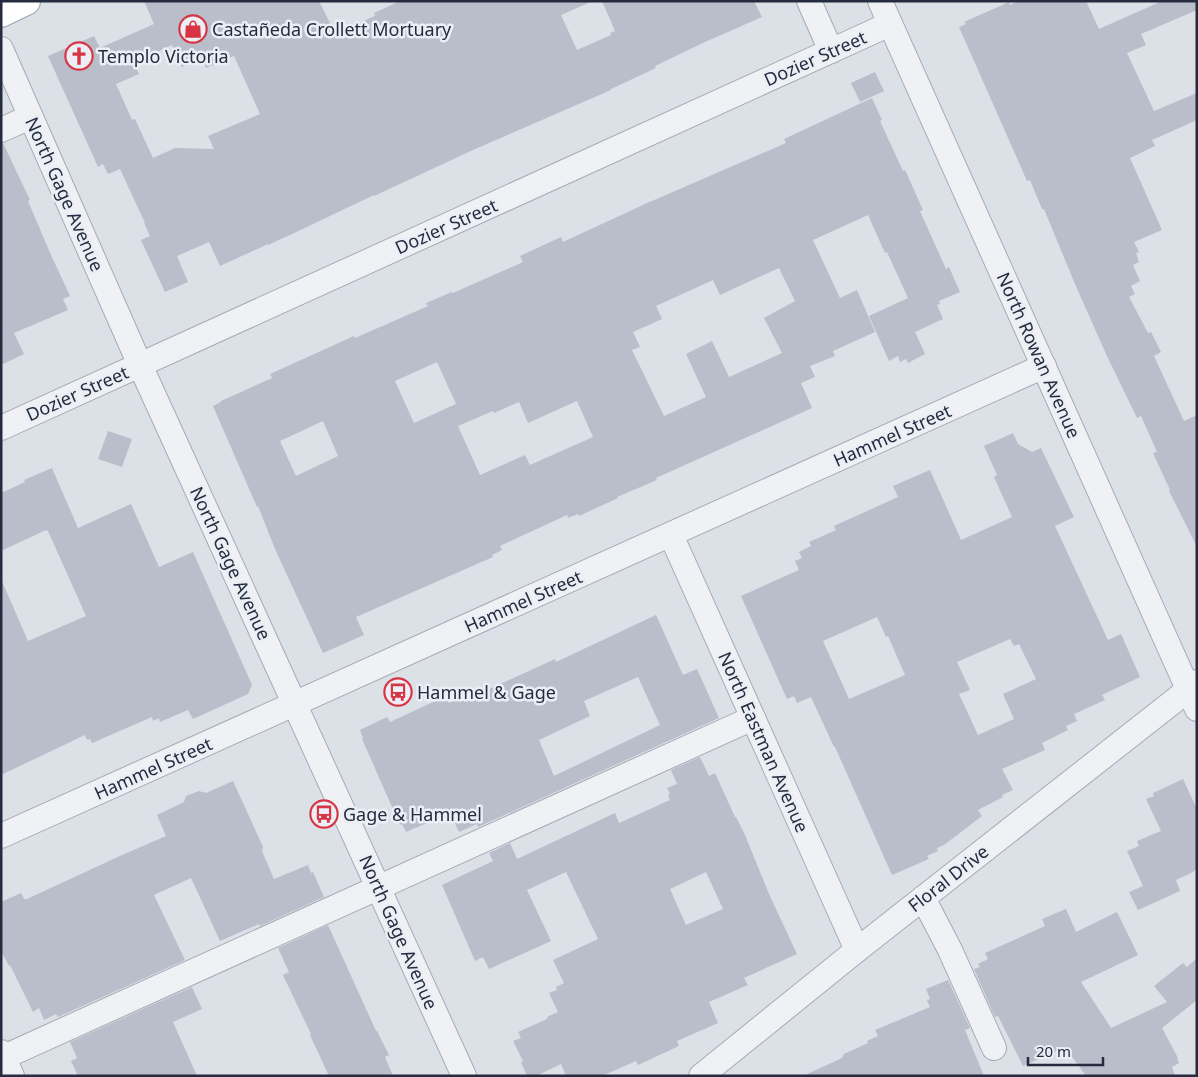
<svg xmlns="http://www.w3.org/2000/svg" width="1198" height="1077" font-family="'Noto Sans',sans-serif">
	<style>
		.building { fill: #b9beca; fill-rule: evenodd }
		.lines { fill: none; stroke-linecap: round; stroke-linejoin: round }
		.minor-casing { stroke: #a5aab5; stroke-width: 26 }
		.major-casing { stroke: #9aa3b4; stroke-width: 30 }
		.minor { stroke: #eff1f5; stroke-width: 24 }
		.major { stroke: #fff; stroke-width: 28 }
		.labels { text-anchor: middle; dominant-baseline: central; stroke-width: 5; stroke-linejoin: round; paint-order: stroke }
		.poi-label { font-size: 18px; fill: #252c3f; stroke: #ebeff5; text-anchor: start }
		.street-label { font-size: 18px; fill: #252c3f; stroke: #ebeff5 }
	</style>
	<rect width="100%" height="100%" fill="#dce0e7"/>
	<g class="building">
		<path d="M144,1H319L335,33L375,16L374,13L400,1H593L561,15L577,50L611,35L610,33L615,31L602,1H754L762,17L705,42L655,66L656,68L611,89V90L473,150L374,196V195L292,234L268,245V244L220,266L209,242L177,256L188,282L165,292L141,240L150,236L144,223H145L120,169L108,174L103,164L98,167L48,56L94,36L100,48L154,24ZM172,45L182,67L202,58L206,68L234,56L260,114L208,136L214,149L175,148L153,158L135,119L132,120L116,84L139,74L134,63Z"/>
		<path d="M1019,1H1086L1099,29L1162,1H1197V10L1141,34L1146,45L1127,53L1154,111L1197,93V120L1152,140L1155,146L1130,158L1162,230L1134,242L1139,252L1136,253L1139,262L1133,265L1140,281L1131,286L1135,294L1129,297L1148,333L1151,332L1161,352L1154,356L1184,421L1197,415V547L1169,491L1170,490L1153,453L1157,452L1141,416L1137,418L1106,354L1075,284L1044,209H1042L1030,180L1027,181L959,27L966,24L964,22L1009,2L1010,5Z"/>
		<path d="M875,72L884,91L860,102L851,83Z"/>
		<path d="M872,98L882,120L880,121L903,171L905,170L923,210L920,211L946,269L949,267L960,292L939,301L940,304L937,305L943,319L915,332L925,354L908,363L906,359L900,362L898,356L889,361L869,316L908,298L887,252L885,253L868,215L813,240L840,298L857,290L875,332L833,351L835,356L810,366L815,377L801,383L812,408L656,478L657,480L617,497L618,498L579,516L578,514L568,518L567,515L500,546L502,550L492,555L493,557L356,617L364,635L323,653L275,549L258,506L257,507L213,406L221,402V401L272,378L270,374L354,336L355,338L428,306L426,303L452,292L453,293L523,262L520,256L561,237L563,242L645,204L786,143L784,139ZM779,268L795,301L764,318L782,353L729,377L712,341L686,354L706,397L664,416L632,350L640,347L633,332L662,319L656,306L713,280L720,295ZM437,362L456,404L414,423L395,381ZM577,401L593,437L530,465L525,455L480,475L458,426L493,411L494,413L519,402L528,423ZM323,421L338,456L296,476L280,441Z"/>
		<path d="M1,143H3L30,200L28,201L51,255L70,296L63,299L68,310L14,333L24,354L1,365Z"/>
		<path d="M108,431L132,439L122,467L98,459Z"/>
		<path d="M1013,433L1018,444L1032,452L1041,448L1074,517L1055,526L1108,640L1121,634L1140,677L1102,695L1105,700L1074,714L1077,721L1066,726L1068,730L1042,743L1045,750L1002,769L1013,790L1002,795L1003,797L978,810L982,816L944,845L937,848L938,851L927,856L929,859L892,875L835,747H834L811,697L797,703L794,696L787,699L741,596L799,570L795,561L802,558L799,552L811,546L809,542L836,530L834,526L898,497L893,486L930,470L961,540L1012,517L994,477L997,475L984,446ZM877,617L886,637L888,636L905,675L849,699L823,641ZM1010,639L1014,646L1019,644L1036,679L1003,694L1014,719L978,735L959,694L970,690L957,662Z"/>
		<path d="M52,468L78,528L131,504L159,567L193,552L252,685L248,694L193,719L188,710L160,722L159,718L153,721L152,717L92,743L90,739L87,740L85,735L1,775V579L28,641L86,616L48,531H47L46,530L1,551V493L25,482L24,480Z"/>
		<path d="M656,615L683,675L697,669L719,718L478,827L477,824L459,832L450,813L406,832L402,824L400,825L362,739L363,738L360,730L387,717L390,722L446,696L449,703L473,693L474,696L555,659L556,662ZM638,677L660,725L554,776L539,740L590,716L584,701Z"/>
		<path d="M700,757L709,776L715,773L735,817H736L745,835L769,894L797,954L744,978L748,985L709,1002L718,1023L677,1041L679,1046L638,1065L636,1061L602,1076H566L561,1064L536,1076H527L521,1062L523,1061L513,1041L521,1038L518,1032L547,1019V1017L558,1012L549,993L557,990L556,987L564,983L553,960L598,939L566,872L527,890L551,941L489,969L483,957L475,961L442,885L493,861L489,853L510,843L517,859L615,813L619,823L670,800L668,795L670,794L667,788L677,784L671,770ZM706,872L723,909L686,925L670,889Z"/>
		<path d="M1183,779L1197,809V869L1191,873L1176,880L1180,891L1138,910L1129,892L1143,886L1127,851L1139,846L1137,841L1161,831L1146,799L1154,796L1153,793Z"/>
		<path d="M233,781L263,847L262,851L274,879L308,865L311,873L313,872L324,897L260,926L259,924L220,941L191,878L154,895L185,960L58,1017L56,1014L44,1020L39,1008L33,1012L10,965L9,966L1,951V902L21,893L24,899H27L122,855L166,836L157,815L184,802L186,796L199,791L206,793Z"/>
		<path d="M1066,909L1076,932L1117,912L1138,955L1081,982L1111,1028L1167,1002L1154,986L1183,963L1187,967L1197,958V1000L1162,1028L1178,1058L1177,1059L1179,1063L1172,1067L1175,1076H1086L1065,1047L1023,1066L998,1016L995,1017L974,969L980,967L978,964L988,959L985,953L1045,926L1042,919Z"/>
		<path d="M328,925L376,1031H377L389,1055L385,1057L393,1076H329L310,1035L311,1034L283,975L289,972L278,948Z"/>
		<path d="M948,980L970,1028L965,1030L984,1076H803L842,1058L844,1054L868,1043L867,1041L878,1036L875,1030L930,1007L927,1000L930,999L926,989Z"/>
		<path d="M192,987L202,1009L173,1022L197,1076H78L71,1061L77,1058L70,1042Z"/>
	</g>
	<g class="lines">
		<g class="minor-casing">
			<g id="minor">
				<path d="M809,1L831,51"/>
				<path d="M880,1L1197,709"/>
				<path d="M1,49L140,365L464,1076"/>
				<path d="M1,130L30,117"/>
				<path d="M1,428L890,24"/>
				<path d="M671,535L857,950"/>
				<path d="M1,836L1044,366"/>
				<path d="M923,898L950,950L994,1048"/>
				<path d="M1,1052L12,1076"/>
				<path d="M4,1057L753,718"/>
				<path d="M701,1076L857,950L1174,701L1197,682"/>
			</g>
		</g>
		<g class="major-casing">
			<path id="major" d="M1,13L26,1"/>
		</g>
		<use href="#minor" class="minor"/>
		<use href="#major" class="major"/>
	</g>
	<defs>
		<g id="shop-ring" transform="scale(1.4375)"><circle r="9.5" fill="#ebeff5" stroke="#d83544" stroke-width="1.5"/><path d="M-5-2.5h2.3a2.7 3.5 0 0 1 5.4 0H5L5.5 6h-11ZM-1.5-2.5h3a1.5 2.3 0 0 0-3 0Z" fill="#d83544"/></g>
		<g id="church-ring" transform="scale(1.4375)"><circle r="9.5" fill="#ebeff5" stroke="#d83544" stroke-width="1.5"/><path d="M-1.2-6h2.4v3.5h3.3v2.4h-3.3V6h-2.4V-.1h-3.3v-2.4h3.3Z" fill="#d83544"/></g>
		<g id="bus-ring" transform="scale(1.4375)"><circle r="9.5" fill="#ebeff5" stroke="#d83544" stroke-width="1.5"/><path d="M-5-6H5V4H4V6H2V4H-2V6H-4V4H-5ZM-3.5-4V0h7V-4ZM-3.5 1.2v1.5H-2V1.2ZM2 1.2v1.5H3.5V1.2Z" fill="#d83544"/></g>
	</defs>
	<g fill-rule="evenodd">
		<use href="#shop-ring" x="193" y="29"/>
		<use href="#church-ring" x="79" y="56"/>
		<use href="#bus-ring" x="398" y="692"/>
		<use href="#bus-ring" x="324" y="814"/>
	</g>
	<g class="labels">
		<g class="poi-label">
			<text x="212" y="29">Castañeda Crollett Mortuary</text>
			<text x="98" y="56">Templo Victoria</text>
			<text x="417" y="692">Hammel &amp; Gage</text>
			<text x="343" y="814">Gage &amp; Hammel</text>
		</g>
		<g class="street-label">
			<text transform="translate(815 58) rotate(-24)">Dozier Street</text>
			<text transform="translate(65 194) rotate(66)">North Gage Avenue</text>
			<text transform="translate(446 226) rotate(-24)">Dozier Street</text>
			<text transform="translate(1039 355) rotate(66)">North Rowan Avenue</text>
			<text transform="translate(77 393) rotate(-24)">Dozier Street</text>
			<text transform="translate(892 435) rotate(-24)">Hammel Street</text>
			<text transform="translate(231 563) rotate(65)">North Gage Avenue</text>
			<text transform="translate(523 601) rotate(-24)">Hammel Street</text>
			<text transform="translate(764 742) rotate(66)">North Eastman Avenue</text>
			<text transform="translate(153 768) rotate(-24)">Hammel Street</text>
			<text transform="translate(948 878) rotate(-38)">Floral Drive</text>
			<text transform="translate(399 932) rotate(66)">North Gage Avenue</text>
		</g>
	</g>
	<rect width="1198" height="1077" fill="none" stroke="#252c3f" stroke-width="5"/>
	<path d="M1028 1057v8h75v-8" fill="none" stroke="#252c3f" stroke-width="2.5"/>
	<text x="1036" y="1057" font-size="15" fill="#252c3f" stroke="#ebeff5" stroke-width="4" paint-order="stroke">20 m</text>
</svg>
